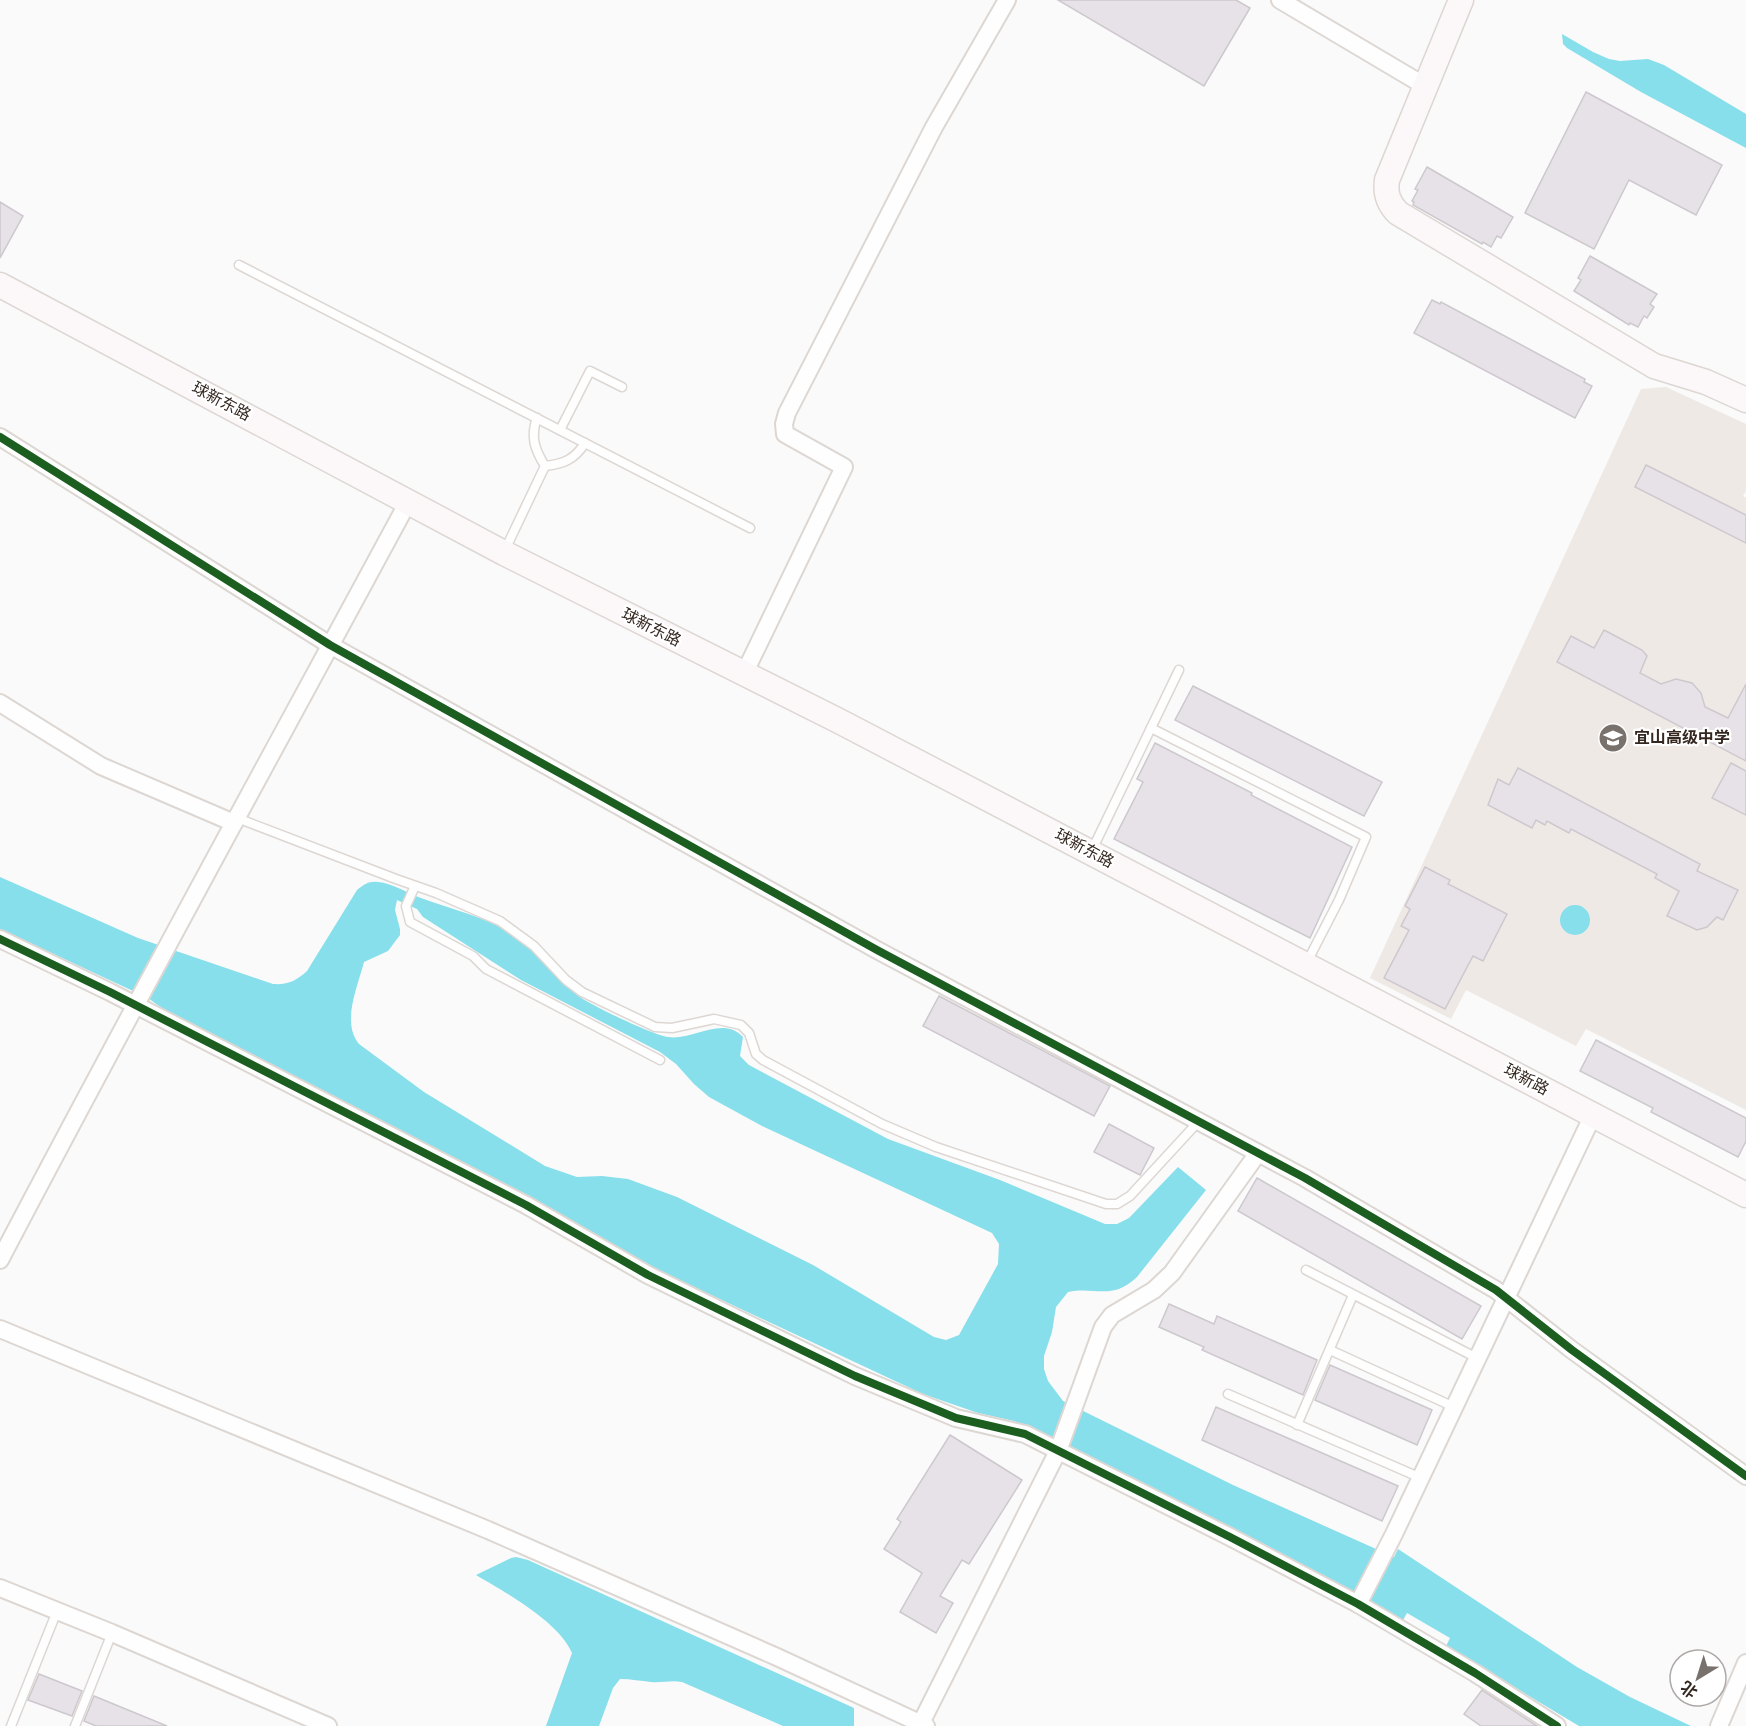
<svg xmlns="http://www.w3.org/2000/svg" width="1746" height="1726" font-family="'Sofia Sans Condensed','Noto Sans SC',sans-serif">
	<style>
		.built { fill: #eee9e5 }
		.water { fill: #86dfeb; fill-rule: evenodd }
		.building { fill: #e7e2e8; stroke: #cdc8cd; stroke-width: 1.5 }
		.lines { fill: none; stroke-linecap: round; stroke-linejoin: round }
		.lane-casing { stroke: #ddd7d3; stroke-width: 11 }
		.street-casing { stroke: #ddd7d3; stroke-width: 20 }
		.secondary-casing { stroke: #ddd7d3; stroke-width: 27 }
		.lane { stroke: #fefefe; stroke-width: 8 }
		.street { stroke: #fefefe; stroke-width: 16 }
		.secondary { stroke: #fcf8f9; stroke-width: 24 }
		.cycleway-casing { stroke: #fff; stroke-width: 11 }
		.cycleway { stroke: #1b5e20; stroke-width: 8 }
		.labels { text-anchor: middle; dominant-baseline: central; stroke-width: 4.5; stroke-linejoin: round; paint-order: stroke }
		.street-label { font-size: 16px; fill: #342720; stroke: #fff }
		.poi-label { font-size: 16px; font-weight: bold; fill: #342720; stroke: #fff; text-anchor: start }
	</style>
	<rect width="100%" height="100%" fill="#fafafa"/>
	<path class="built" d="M1666,387L1746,424V491L1743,496L1746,498V1110L1586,1029L1576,1046L1466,990L1451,1019L1370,978L1641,389Z"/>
	<g class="water">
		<path d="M1562,34L1593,52L1609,59L1620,61L1648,59L1664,65L1746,114V148L1641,92L1567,48L1563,44Z"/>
		<path d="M0,877L138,938L273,984C288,985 296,981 307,971L357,890C365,884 368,881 378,882C392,883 407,893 421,898C458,912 498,919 529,946C546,961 558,981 577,995C590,1005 653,1035 668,1037C692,1041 723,1015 743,1037L740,1056L749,1065L888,1139L1000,1180L1105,1224H1117L1129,1218L1178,1167L1206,1190L1137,1277C1112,1301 1095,1286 1068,1292L1056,1307L1052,1332L1044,1356V1369L1048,1381L1063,1401L1233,1485L1394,1557L1398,1549L1577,1667L1630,1697L1691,1726H1579L1446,1646L1450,1638L1407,1613L1402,1622L1046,1434L1014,1421L978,1413L923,1394L630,1257L547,1207L170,1014L148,998L0,929ZM397,900L417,909L423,917L521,980L660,1052L676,1064L694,1084L709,1097L762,1126L992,1233L999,1244L998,1264L959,1335L946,1340L934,1337L813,1265L677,1197L628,1179L602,1176L577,1177L545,1166L424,1092L359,1044C341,1022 358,986 364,962L388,951L400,935V929L395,910Z"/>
		<circle cx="1575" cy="920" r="15"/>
		<path d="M516,1557L528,1560L854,1708V1726H783L682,1682C671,1680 662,1683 651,1682C641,1681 631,1679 620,1679L613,1688L599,1726H546L572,1653C559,1622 505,1592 476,1575L511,1558Z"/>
	</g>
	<g class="building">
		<path d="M1058,0H1236L1250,8L1204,86Z"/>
		<path d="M1586,92L1722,165L1696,215L1629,180L1594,249L1525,213Z"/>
		<path d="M1427,167L1513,217L1501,238L1497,236L1491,247L1483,242L1482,244L1413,205L1414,202L1412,201L1418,190L1415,189Z"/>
		<path d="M0,202L23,216L0,258Z"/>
		<path d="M1590,256L1657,294L1650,304L1654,307L1647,318L1644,316L1638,327L1630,323L1629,325L1574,291L1581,280L1578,278Z"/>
		<path d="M1432,300L1440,304L1441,302L1585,379L1584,382L1592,386L1575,418L1414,333Z"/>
		<path d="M1646,465L1746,515V543L1635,487Z"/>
		<path d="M1604,630L1642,650L1647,656L1640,673L1661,684L1676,679L1692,683L1701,693L1705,707L1728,718L1746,684V761L1557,662L1571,636L1594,648Z"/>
		<path d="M1193,686L1382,782L1364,816L1175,720Z"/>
		<path d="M1155,743L1252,793L1251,795L1352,847L1310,938L1114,839L1143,782L1137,779Z"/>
		<path d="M1731,763L1746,771V815L1712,798Z"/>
		<path d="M1518,768L1700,864L1697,871L1738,890L1723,920L1717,917L1707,927L1697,930L1667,916L1679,891L1655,878L1657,874L1571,829L1569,833L1547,821L1545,825L1536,820L1532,828L1488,805L1498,779L1509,785Z"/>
		<path d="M1425,867L1450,880L1448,884L1507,914L1483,961L1473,956L1445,1009L1384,978L1409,930L1401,926L1410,909L1405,906Z"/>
		<path d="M939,996L1110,1086L1094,1116L923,1026Z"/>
		<path d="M1596,1040L1746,1118V1141L1738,1157L1651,1112L1653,1108L1580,1071Z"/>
		<path d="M1109,1124L1154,1148L1140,1175L1094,1152Z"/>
		<path d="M1257,1178L1481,1306L1462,1339L1238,1211Z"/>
		<path d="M1169,1304L1214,1324L1217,1316L1317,1360L1303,1395L1202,1350L1204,1347L1159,1327Z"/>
		<path d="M1330,1365L1432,1410L1417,1445L1315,1400Z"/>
		<path d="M1216,1407L1398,1486L1382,1521L1202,1440Z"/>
		<path d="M950,1435L1022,1480L969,1564L962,1560L940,1596L953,1603L936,1633L900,1612L922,1573L884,1549L901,1522L897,1519Z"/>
		<path d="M39,1674L82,1691L72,1716L28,1700Z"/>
		<path d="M1482,1690L1537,1726H1538H1481L1464,1714Z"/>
		<path d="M94,1696L167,1726H96L84,1721Z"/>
	</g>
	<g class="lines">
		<g class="lane-casing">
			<g id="lane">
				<path d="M239,265L750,528"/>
				<path d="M537,418C530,437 535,450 545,466"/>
				<path d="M560,430L590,371L622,387"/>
				<path d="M545,466C564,464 575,459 585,443"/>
				<path d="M504,552L545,466"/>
				<path d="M1151,728L1366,837L1339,900L1306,964"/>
				<path d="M237,818L396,879L436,893L500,921L534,946L566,980L582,992L655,1027L672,1028L714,1019L741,1025L749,1033L756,1054L763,1060L882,1124L936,1147L1106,1204H1117L1130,1196L1199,1121"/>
				<path d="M1092,850L1179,670"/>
				<path d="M415,886L406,906L410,922L473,956L486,969L660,1060"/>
				<path d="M1306,1270L1477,1358"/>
				<path d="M1330,1350L1454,1407"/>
				<path d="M1228,1394L1421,1478"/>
				<path d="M1297,1425L1353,1295"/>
				<path d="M11,1726L57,1611"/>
				<path d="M75,1726L112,1633"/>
			</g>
		</g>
		<g class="street-casing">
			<g id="street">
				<path d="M1280,0L1425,86"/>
				<path d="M0,437L330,645L877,950L1305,1178L1496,1290L1572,1350L1746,1476"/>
				<path d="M744,674L844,467L785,434L784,424L787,413L934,127L1007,0"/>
				<path d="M0,703L101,766L234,823"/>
				<path d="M0,939L110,992L526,1205L648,1275L855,1376L956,1418L1025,1434L1230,1537L1358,1604L1475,1673L1557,1726"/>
				<path d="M0,1260C133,1006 272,754 408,502"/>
				<path d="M0,1329L488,1530L777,1657L926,1726"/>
				<path d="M0,1588L112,1633L328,1726"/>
				<path d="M1358,1604L1394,1534L1593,1115"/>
				<path d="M921,1723L1058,1451L1103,1327L1112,1315L1154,1290L1172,1273L1258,1153"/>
				<path d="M1719,1726L1746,1663"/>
			</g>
		</g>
		<g class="secondary-casing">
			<g id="secondary">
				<path d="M1461,0L1387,180C1385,193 1388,203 1398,213L1654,366L1706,382L1746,400"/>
				<path d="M0,285L504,553L839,721L1746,1195"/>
			</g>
		</g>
		<use href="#lane" class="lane"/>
		<use href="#street" class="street"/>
		<use href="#secondary" class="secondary"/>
		<g class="cycleway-casing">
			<g id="cycleway">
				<path d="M0,437L330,645L877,950L1305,1178L1496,1290L1572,1350L1746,1476"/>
				<path d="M0,939L110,992L526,1205L648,1275L855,1376L956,1418L1025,1434L1230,1537L1358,1604L1475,1673L1557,1726"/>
			</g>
		</g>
		<use href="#cycleway" class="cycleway"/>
	</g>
	<defs>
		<g id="school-disc" transform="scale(1.5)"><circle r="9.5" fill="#79716c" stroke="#fff"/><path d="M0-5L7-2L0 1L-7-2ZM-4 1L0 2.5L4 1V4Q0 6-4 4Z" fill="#fff"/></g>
	</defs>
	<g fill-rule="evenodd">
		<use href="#school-disc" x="1613" y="738"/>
	</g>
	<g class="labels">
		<g class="street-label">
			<text transform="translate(221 402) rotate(28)">球新东路</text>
			<text transform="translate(651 628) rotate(27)">球新东路</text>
			<text transform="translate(1084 849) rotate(28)">球新东路</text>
			<text transform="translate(1526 1080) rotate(28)">球新路</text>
		</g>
		<g class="poi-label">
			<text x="1634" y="738">宜山高级中学</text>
		</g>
	</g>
	<g transform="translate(1698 1678) rotate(218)"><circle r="28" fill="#ffffff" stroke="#aea9a6" stroke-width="1.5"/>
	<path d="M0-4.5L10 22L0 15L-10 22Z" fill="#79716c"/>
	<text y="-9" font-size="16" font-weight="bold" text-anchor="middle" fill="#342720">北</text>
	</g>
</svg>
